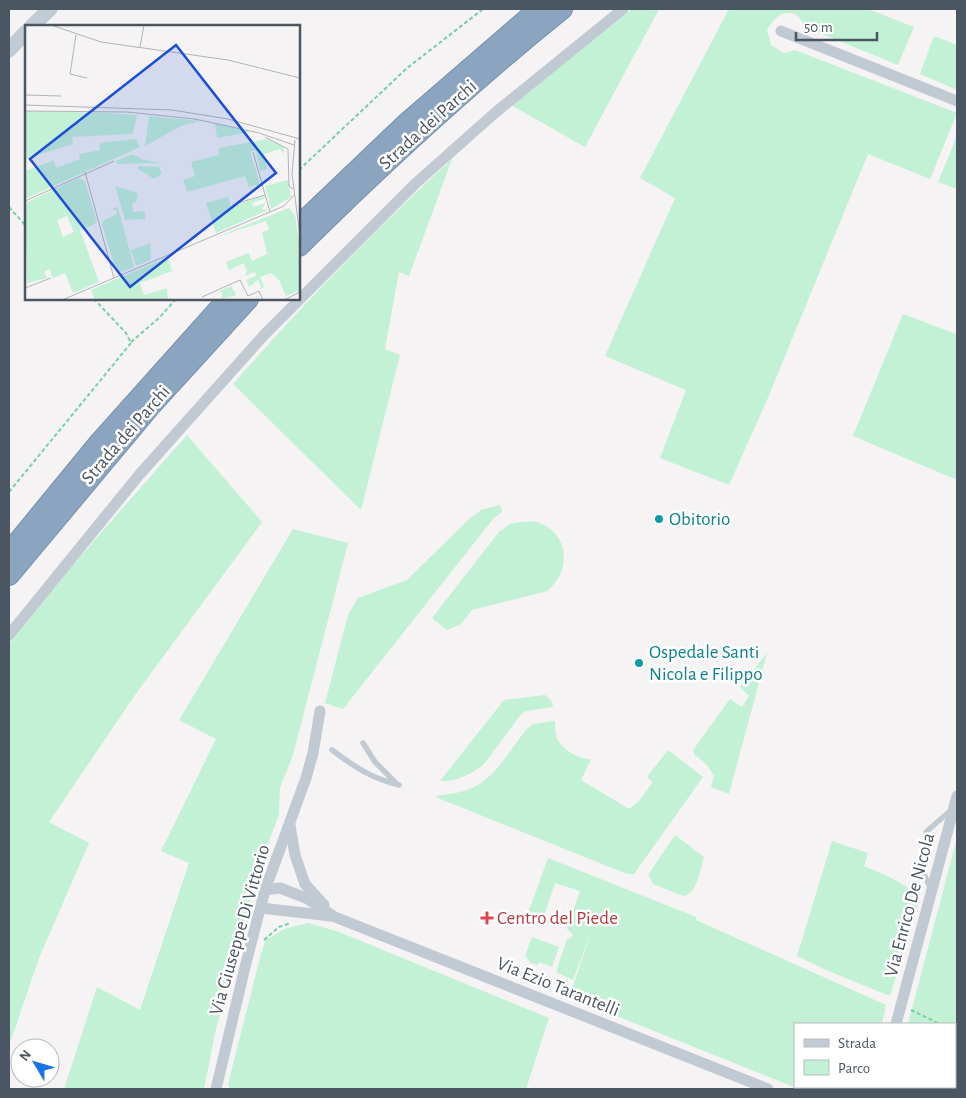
<svg xmlns="http://www.w3.org/2000/svg" width="966" height="1098" font-family="'Alegreya Sans',sans-serif">
	<style>
		.green { fill: #c3f1d5 }
		.lines { fill: none; stroke-linecap: round; stroke-linejoin: round }
		.motorway-casing { stroke: #7690ad; stroke-width: 22 }
		.path { stroke: #7ad0a6; stroke-width: 2; stroke-dasharray: 4 2.5; stroke-linecap: butt }
		.service { stroke: #c1cad2; stroke-width: 5.5 }
		.minor { stroke: #c1cad2; stroke-width: 11 }
		.secondary { stroke: #c1cbd6; stroke-width: 15 }
		.motorway { stroke: #8ba5c1; stroke-width: 20 }
		.culture-dot { fill: #0f9aa8; stroke: #fff; stroke-width: 2 }
		.health-dot { fill: #e0444e; stroke: #fff; stroke-width: 2 }
		.labels { text-anchor: middle; dominant-baseline: central; stroke-width: 5; stroke-linejoin: round; paint-order: stroke }
		.street-label { font-size: 19px; fill: #4a5661; stroke: #fff }
		.culture-label { font-size: 19px; fill: #0d838f; stroke: #fff; text-anchor: start }
		.health-label { font-size: 19px; fill: #be3a42; stroke: #fff; text-anchor: start }
		.inset-road { fill: none; stroke: #b1b4b9; stroke-width: 1 }
		.view { fill: #1d4ed8; fill-opacity: 0.15; stroke: #1d4ed8; stroke-width: 2.5 }
		.inset-edge { fill: none; stroke: #4a5661; stroke-width: 2.5 }
	</style>
	<rect width="100%" height="100%" fill="#f5f3f3"/>
	<g class="green">
		<path d="M632,9H659L585,147L511,105Z"/>
		<path d="M729,9H868L914,27L898,65L805,27C803,25 801,20 799,17C785,6 774,18 767,30L771,45L784,53L795,50L957,113L930,179L868,154L767,400L729,485L660,458L686,390L605,356L675,198L640,178Z"/>
		<path d="M934,36L957,45V90L920,74Z"/>
		<path d="M957,136V189L938,182Z"/>
		<path d="M452,159L409,276L399,272L385,349L400,355L361,510L233,384C302,305 375,230 452,159Z"/>
		<path d="M903,314L956,334L957,331V480L853,436Z"/>
		<path d="M187,435L262,522L135,695L49,822L89,843L39,958L9,1046V644L71,567Z"/>
		<path d="M500,505L502,512L493,519L343,709L325,703L348,615L358,598L407,580L467,521L481,510Z"/>
		<path d="M521,522C526,522 532,521 537,522C570,533 572,571 547,591L472,610L461,624L447,630L432,618L499,532L510,524Z"/>
		<path d="M293,529L348,543L293,755L280,788L279,814L258,871L216,1029L204,1089H64L97,987L140,1010L189,863L161,851L216,739L179,720Z"/>
		<path d="M767,653L729,794L711,787L714,776L708,766L695,755L693,750L730,699L742,707L749,696L740,687Z"/>
		<path d="M545,695L550,699L553,704L552,707L527,711L522,713L484,764C471,774 457,782 440,781L504,700Z"/>
		<path d="M555,721C555,726 555,733 557,738C561,749 580,760 591,759L581,780L629,809L638,802L653,782L647,777L668,750L703,777L634,874H627L438,798L436,796C449,794 462,793 474,787C498,775 511,747 528,728L533,724Z"/>
		<path d="M675,835L704,857C700,869 697,895 683,896L653,884L649,876L650,872Z"/>
		<path d="M957,838V1089H891V1087H955V1024H908Z"/>
		<path d="M832,841L868,853L864,866C884,875 906,881 919,901L890,996L826,970L797,956Z"/>
		<path d="M548,858L696,917V920L886,1005L882,1024H795V1087H862L859,1089H799L569,997L593,927L573,980L556,972L567,939L571,938L573,934L567,929L580,891L555,883L543,919L528,913Z"/>
		<path d="M308,923L339,932L549,1018L526,1089H230L228,1084L261,954L267,936L270,938L284,929Z"/>
		<path d="M532,937L559,947L552,967L539,962L538,965L531,963L525,956Z"/>
	</g>
	<g class="lines">
		<g class="motorway-casing">
			<g id="motorway">
				<path d="M299,226L407,123L539,9"/>
				<path d="M299,246C383,163 470,83 562,9"/>
				<path d="M9,553L100,442L228,299"/>
				<path d="M9,575L152,404L248,299"/>
			</g>
		</g>
		<g class="path">
			<path d="M299,170L406,69L483,9"/>
			<path d="M9,207L26,226"/>
			<path d="M131,342L159,318L176,299"/>
			<path d="M9,492L131,343L126,333L94,299"/>
			<path d="M264,940L279,927L291,923"/>
			<path d="M911,1010L940,1024"/>
			<path d="M955,1029L957,1030"/>
		</g>
		<g class="service">
			<path d="M363,743L375,762L396,783"/>
			<path d="M332,750C356,768 371,778 399,785"/>
			<path d="M926,832L950,811"/>
			<path d="M918,862L931,889"/>
		</g>
		<g class="minor">
			<path d="M781,31L957,101"/>
			<path d="M9,635L139,475L265,334L416,183L496,112L623,9"/>
			<path d="M290,825L295,855L305,884L324,905"/>
			<path d="M265,890L280,888L306,898L335,917L768,1089"/>
			<path d="M261,908L331,916"/>
			<path d="M896,1024L957,796"/>
			<path d="M216,1089L246,963L265,890L306,778L313,753L320,711"/>
			<path d="M878,1089L879,1087"/>
		</g>
		<g class="secondary">
			<path d="M32,26L50,9"/>
			<path d="M9,50L26,32"/>
		</g>
		<use href="#motorway" class="motorway"/>
	</g>
	<g class="culture-dot">
		<circle cx="659" cy="519" r="5"/>
		<circle cx="639" cy="663" r="5"/>
	</g>
	<path class="health-dot" d="M484.5 910.5h5v5h5v5h-5v5h-5v-5h-5v-5h5z"/>
	<g class="labels">
		<g class="street-label">
			<text transform="translate(428 125) rotate(-42)">Strada dei Parchi</text>
			<text transform="translate(126 435) rotate(-49)">Strada dei Parchi</text>
			<text transform="translate(910 905) rotate(-75)">Via Enrico De Nicola</text>
			<text transform="translate(240 930) rotate(-74)">Via Giuseppe Di Vittorio</text>
			<text transform="translate(558 987) rotate(22)">Via Ezio Tarantelli</text>
		</g>
		<g class="culture-label">
			<text x="669" y="519">Obitorio</text>
			<text x="649" y="652">Ospedale Santi<tspan x="649" dy="22">Nicola e Filippo</tspan></text>
		</g>
		<g class="health-label">
			<text x="497" y="918">Centro del Piede</text>
		</g>
	</g>
	<g transform="translate(25 25)">
		<rect width="275" height="275" fill="#f5f3f3"/>
		<path d="M0,86L83,88L112,90L108,109L47,112L48,119L0,134ZM124,91L177,96L156,101L120,121ZM190,98L225,107L192,113ZM111,114L115,122L0,174V146L29,135L31,143L55,134L54,129L75,125L74,118ZM242,114L259,122V129L255,124L239,129L242,144L235,146L231,126H225L235,159L224,162L220,151L162,167L158,155L170,151L166,137L194,130V123ZM108,129L116,134L136,138L92,139L91,136ZM113,141L134,142L137,149L129,154L113,144ZM54,153L60,156L72,198L55,205L74,257L48,268L40,248L28,253L24,244L19,247L22,253L2,258L0,178ZM42,191L49,207L38,212L32,195ZM263,155L266,172L246,184L240,161ZM90,161L113,168L111,177L107,178L108,187L120,186V194L100,195ZM239,171L240,173L227,178L228,182L241,178L237,184L243,185L191,208L181,178L203,172L206,181ZM93,182L109,242L97,247L90,243L77,199L79,195L92,189L91,185H84ZM264,183L270,190L275,223V265L261,271L254,255L246,248L235,252L239,262L234,265L236,262L233,255L224,262L221,255L231,251L230,247L220,251L222,246L219,238L204,245L201,237L224,228L227,236L242,229L237,207L244,205L241,196L189,213ZM125,218L126,235L111,241L106,225ZM143,232L147,246L115,258L119,270L142,263L143,275H70L66,265ZM206,261L211,270L194,275L198,272L195,266Z" fill="#c3f1d5" fill-rule="evenodd"/>
		<path class="inset-road" d="M26,0L76,17L203,35L275,53M51,10L45,49L62,53M115,22L119,0M0,70L36,71M0,80L147,85L203,94L275,114M0,86L102,87L170,94L234,108L269,120M240,112L263,124L264,161L268,164M270,115L267,149L275,211M228,127L245,187M60,147L89,253M0,176L89,136M213,178L240,170M0,263L26,253M177,272L215,255L223,271L234,266L238,275M37,275L259,181L269,170M259,275L275,267"/>
		<path class="view" d="M151,20L251,148L105,262L5,134Z"/>
		<rect width="275" height="275" class="inset-edge"/>
	</g>
	<rect width="966" height="1098" fill="none" stroke="#4a5661" stroke-width="20"/>
	<rect x="794" y="1023" width="162" height="65" fill="#ffffff" stroke="#b7bbc0"/>
	<rect x="804" y="1039" width="25" height="8" fill="#c1cbd6" stroke="#b7bbc0"/>
	<text x="838" y="1048" font-size="15" fill="#4a5661">Strada</text>
	<rect x="804" y="1060" width="25" height="15" fill="#c3f1d5" stroke="#b7bbc0"/>
	<text x="838" y="1073" font-size="15" fill="#4a5661">Parco</text>
	<g transform="translate(35 1063) rotate(308)"><circle r="24" fill="#ffffff" stroke="#b7bbc0"/>
	<path d="M0-4L9 19L0 12L-9 19Z" fill="#1a73e8"/>
	<text y="-8" font-size="14" font-weight="bold" text-anchor="middle" fill="#4a5661">N</text>
	</g>
	<path d="M796 32v8h81v-8" fill="none" stroke="#4a5661" stroke-width="2.5"/>
	<text x="804" y="32" font-size="15" fill="#4a5661" stroke="#ffffff" stroke-width="4" paint-order="stroke">50 m</text>
</svg>
